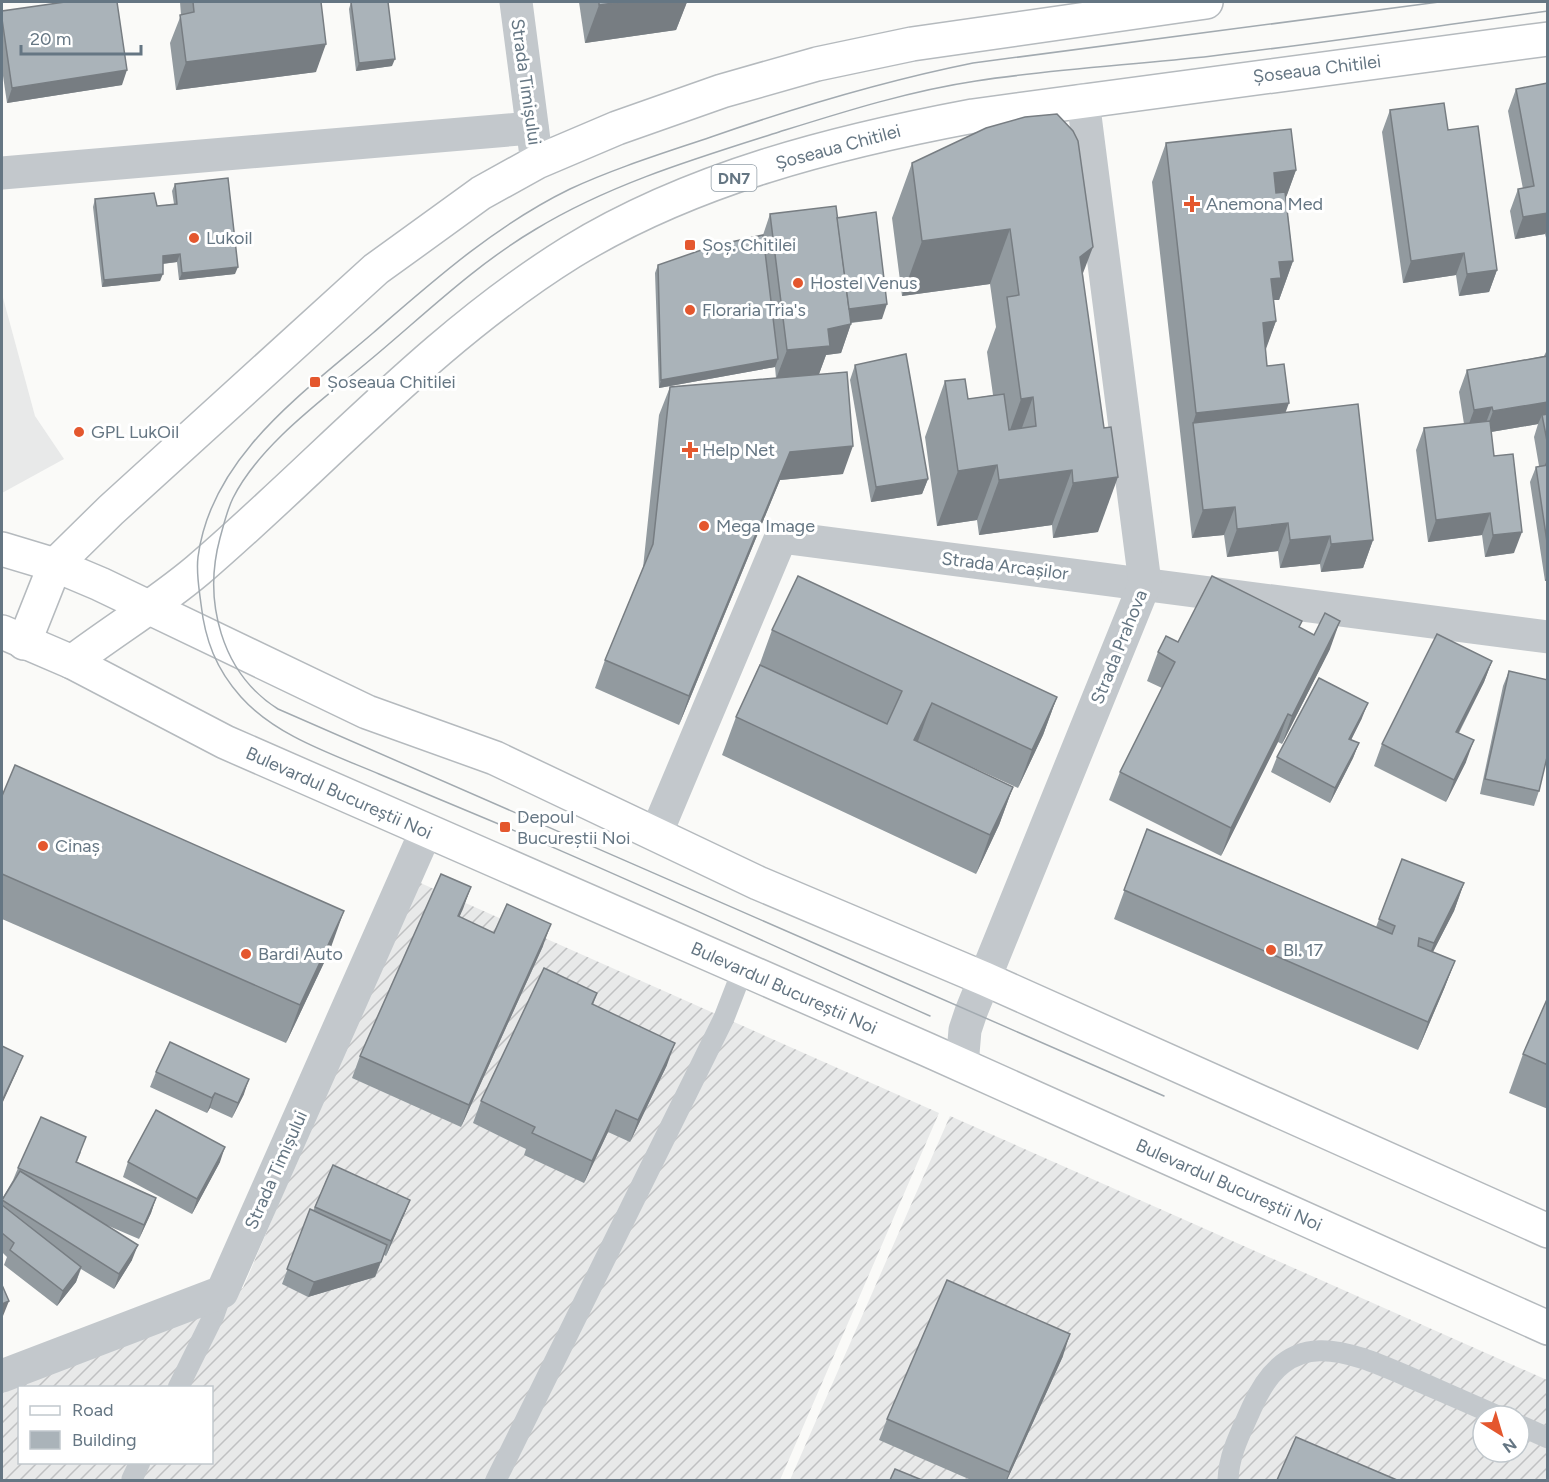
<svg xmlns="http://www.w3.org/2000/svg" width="1549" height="1482" font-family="Figtree,sans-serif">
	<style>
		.built { fill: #e8e9e9 }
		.industrial { fill: url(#industrial-furrows); fill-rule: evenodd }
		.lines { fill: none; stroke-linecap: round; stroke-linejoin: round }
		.primary-casing { stroke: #b5babe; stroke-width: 36 }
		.lane { stroke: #c3c8cc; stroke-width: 21 }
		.street { stroke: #c3c8cc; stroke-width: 33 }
		.primary { stroke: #fff; stroke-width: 33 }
		.tram { stroke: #a2aab0; stroke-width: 1.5 }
		.wall { fill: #929a9f }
		.shaded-wall { fill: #777d82 }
		.building { fill: #aab3b9; stroke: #777d82; stroke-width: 1.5 }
		.poi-dot { fill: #e4572e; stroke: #fff; stroke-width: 2 }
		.labels { text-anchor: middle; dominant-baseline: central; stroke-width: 6; stroke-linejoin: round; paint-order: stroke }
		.shield { fill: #fff; stroke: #939fa8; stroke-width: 1.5 }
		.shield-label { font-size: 16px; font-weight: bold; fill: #657683 }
		.street-label { font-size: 18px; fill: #657683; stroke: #fff }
		.poi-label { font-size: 18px; fill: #657683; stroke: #fff; text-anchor: start }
	</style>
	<defs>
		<pattern id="industrial-furrows" width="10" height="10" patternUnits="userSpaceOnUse" patternTransform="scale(1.5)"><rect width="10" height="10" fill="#e8e9e9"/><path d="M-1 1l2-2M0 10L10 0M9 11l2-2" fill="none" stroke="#c0c1c2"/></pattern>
	</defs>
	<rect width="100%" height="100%" fill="#fafaf8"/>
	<path class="built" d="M2,294L35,416L64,459L2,493Z"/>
	<g class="industrial">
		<path d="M416,881L939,1113L780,1480H2V1386L185,1314L243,1288ZM20,1388H212V1462H20Z"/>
		<path d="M950,1116L1547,1380V1480H790ZM1483,1416H1519V1452H1483Z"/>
	</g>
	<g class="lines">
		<g class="primary-casing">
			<g id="primary">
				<path d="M2,549L55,565L100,584L367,712L495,758L758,883L985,979L1548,1231"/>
				<path d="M2,632L72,662L225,742L928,1050L1548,1328"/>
				<path d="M24,643L55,565L111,510L376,269L481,193L537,162L617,128L722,91L817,64L912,44L1206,2"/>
				<path d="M72,662C113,631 159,603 198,570C322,464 431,339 571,252C692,178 835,142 973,116L1548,39"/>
			</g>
		</g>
		<g class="lane">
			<path d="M178,1388L214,1315L222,1292"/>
			<path d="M1519,1425L1548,1438"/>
			<path d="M132,1479L140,1462"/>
			<path d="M496,1480L724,1018L743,969"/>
			<path d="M1228,1480C1229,1453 1241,1432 1252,1407C1288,1325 1344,1349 1409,1377C1439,1390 1468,1403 1498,1416"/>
		</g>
		<g class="street">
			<path d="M516,2L535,148"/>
			<path d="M2,173L532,128"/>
			<path d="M656,834L781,537L1548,637"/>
			<path d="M962,1065L965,1030L971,1012L1145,583L1083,100"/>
			<path d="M2,1376L222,1292L426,831"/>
		</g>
		<use href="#primary" class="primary"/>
		<g class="tram">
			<path d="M930,1016C787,952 645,886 501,825C460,808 420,791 379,774C332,754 276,736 241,697C216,669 205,640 201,604C199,588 196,573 198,557C211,457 302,394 373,333C434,280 496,225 570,189C615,168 664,153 711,137C797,107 884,81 973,63L1439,2"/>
			<path d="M1164,1096L278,709C221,673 203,601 220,538C224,524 227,510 233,498C260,444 325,398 370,360C424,315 475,265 536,229C610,184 697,158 779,132C843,112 909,91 976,81C1054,69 1133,65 1212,56C1324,43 1436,26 1548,11"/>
		</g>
	</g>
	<g class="wall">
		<path d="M180,2H284L316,72L176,90L170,43L181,15Z"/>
		<path d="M351,2L392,66L356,71L349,9Z"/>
		<path d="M579,2H687L676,30L585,43Z"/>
		<path d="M2,11L122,85L7,103L2,69Z"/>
		<path d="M1548,83V245L1545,234L1515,239L1510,211L1518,189H1523L1508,111L1516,89Z"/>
		<path d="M1390,110L1448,130L1497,270L1489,292L1459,296L1456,275L1403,283L1382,132Z"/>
		<path d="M1166,143L1296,170L1286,197L1293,261L1279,300H1273L1276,321L1265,350L1267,366L1285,413L1373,540L1363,568L1321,572L1320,564L1280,568L1278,551L1227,557L1224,535L1192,538L1152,182Z"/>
		<path d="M912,163L1083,274L1098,532L1053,538L1052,525L979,535L977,520L937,526L925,437L945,381L968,399L993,395L987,352L996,327L990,284L902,296L892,218Z"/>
		<path d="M175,184L235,274L179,280L177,262L163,264L160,281L102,287L93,207L95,199L157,206L174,204L172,191Z"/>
		<path d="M770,214L837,218L882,319L851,323L841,353L826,355L819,374L843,474L780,480L679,725L595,688L605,660L643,568L659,415L670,387L776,378L775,367L659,388L655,273L658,265L763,235Z"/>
		<path d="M1548,348V580L1545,581L1530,482L1536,467L1539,466L1534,437L1538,424L1491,432L1494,456L1514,553L1485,557L1482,535L1428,542L1416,450L1424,428L1464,424L1459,392L1467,370L1544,356Z"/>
		<path d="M855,365L928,479L922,494L871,502L850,380Z"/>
		<path d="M1299,627L1330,649L1282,744L1278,742L1221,856L1109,800L1120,772L1162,688L1147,681L1158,652L1178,642Z"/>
		<path d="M772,630L1057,697L1043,735L1018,788L917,742L1013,787L999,825L976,874L722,755L736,717L758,669Z"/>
		<path d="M1492,661L1484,682L1459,733L1466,762L1446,802L1374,766L1382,744Z"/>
		<path d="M1509,671L1539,791L1534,806L1480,794L1503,686Z"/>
		<path d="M1362,718L1351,740L1359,743L1353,758L1330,803L1271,772L1277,757Z"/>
		<path d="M2,796L330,950L286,1043L2,919Z"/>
		<path d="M1147,829L1376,927L1402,859L1464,883L1454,911L1433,952L1455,961L1444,989L1418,1050L1114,919Z"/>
		<path d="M471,887L459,917L494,933L543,946L461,1127L352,1078L360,1056Z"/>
		<path d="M597,993L593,1005L667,1065L630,1142L608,1132L584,1183L524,1155L526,1149L473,1123L481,1101Z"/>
		<path d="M1548,997V1109L1509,1093L1523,1054Z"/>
		<path d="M156,1072L244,1094L232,1118L210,1108L207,1113L150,1087Z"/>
		<path d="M81,1152L77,1162L156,1198L151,1213L139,1239L104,1224L132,1260L114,1289L81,1269L76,1282L57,1306L4,1265L7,1257L2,1252V1199L13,1180L18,1168Z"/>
		<path d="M128,1162H220L192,1214L123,1177Z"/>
		<path d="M333,1165L410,1200L404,1215L386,1256L384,1255L375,1277L308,1297L282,1284L310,1209L313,1211Z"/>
		<path d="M1063,1356L1007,1480H971L879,1440L887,1419Z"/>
	</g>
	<g class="shaded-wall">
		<path d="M621,2H687L676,30L585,43L599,5Z"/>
		<path d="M326,44L316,72L176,90L186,62Z"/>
		<path d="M395,59L392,66L356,71L359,63Z"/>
		<path d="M127,70L122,85L7,103L12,88Z"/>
		<path d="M1296,170L1282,209L1260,211L1274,173Z"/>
		<path d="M1548,213V228L1545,234L1515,239L1523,217Z"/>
		<path d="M1010,229L990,284L902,296L922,241Z"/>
		<path d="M1093,247L1072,302L1080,257Z"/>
		<path d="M1464,253L1456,275L1403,283L1411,261Z"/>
		<path d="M180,254L177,262L160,264L163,256Z"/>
		<path d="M1293,261L1279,300H1273L1271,279L1279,262Z"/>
		<path d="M238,267L235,274L179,280L182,273Z"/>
		<path d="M1497,270L1489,292L1459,296L1467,274Z"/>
		<path d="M163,274L160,281L102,287L104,280Z"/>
		<path d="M887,304L882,319L837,324L843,310Z"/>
		<path d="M1276,321L1262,360L1263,323Z"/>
		<path d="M851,324L841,353L826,355L819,374L776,379L787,350L828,329Z"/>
		<path d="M778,359L775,367L659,388L661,380Z"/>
		<path d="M1033,397L1013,453L1001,455L1021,399Z"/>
		<path d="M1548,402V423L1542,415L1538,424L1485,433L1493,411Z"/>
		<path d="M1289,403L1275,441L1193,423L1196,413Z"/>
		<path d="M1492,407L1484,428L1466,432L1474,410Z"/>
		<path d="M853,446L843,474L780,480L679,725L689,696L790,452Z"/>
		<path d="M1548,457V474L1541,475Z"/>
		<path d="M997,465L977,520L937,526L958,471Z"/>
		<path d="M1072,470L1052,525L979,535L999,480Z"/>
		<path d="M1118,477L1098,532L1053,538L1073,483Z"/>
		<path d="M928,479L922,494L871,502L876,487Z"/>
		<path d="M1235,507L1224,535L1192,538L1203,510Z"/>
		<path d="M1490,513L1482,535L1428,542L1436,520Z"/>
		<path d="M1288,523L1278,551L1227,557L1237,529Z"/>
		<path d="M1522,532L1514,553L1485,557L1493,535Z"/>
		<path d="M1330,536L1320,564L1280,568L1290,540Z"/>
		<path d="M1373,540L1363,568L1321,572L1331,544Z"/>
		<path d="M1548,573V580L1545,581Z"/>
		<path d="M1340,621L1330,649L1282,744L1292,716Z"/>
		<path d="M1492,661L1484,682L1448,753L1456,732Z"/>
		<path d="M1057,697L1043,735L1018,788L1032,750Z"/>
		<path d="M932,703L918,741L900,779L914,740Z"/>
		<path d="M1368,703L1362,718L1344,754L1349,739Z"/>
		<path d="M1288,714L1278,742L1221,856L1231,828Z"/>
		<path d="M1474,740L1466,762L1446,802L1454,780Z"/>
		<path d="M1359,743L1353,758L1330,803L1335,788Z"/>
		<path d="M1013,787L999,825L976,874L990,835Z"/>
		<path d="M1464,883L1454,911L1423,971L1434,943Z"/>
		<path d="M471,887L463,909L450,938L458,916Z"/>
		<path d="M344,911L330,950L286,1043L300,1005Z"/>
		<path d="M551,924L543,946L461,1127L469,1105Z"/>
		<path d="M1455,961L1444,989L1418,1050L1428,1022Z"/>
		<path d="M675,1043L667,1065L630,1142L638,1120Z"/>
		<path d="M23,1056L17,1071L2,1104V1101Z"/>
		<path d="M249,1079L244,1094L232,1118L238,1103Z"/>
		<path d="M215,1093L210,1108L207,1113L212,1098Z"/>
		<path d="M616,1110L608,1132L584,1183L592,1161Z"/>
		<path d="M225,1147L220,1162L192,1214L197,1199Z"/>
		<path d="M156,1198L151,1213L139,1239L144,1225Z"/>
		<path d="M410,1200L404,1215L386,1256L391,1241Z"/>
		<path d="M138,1245L132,1260L114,1289L119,1274Z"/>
		<path d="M387,1245L375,1277L308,1297L314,1282Z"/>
		<path d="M81,1267L76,1282L57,1306L63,1291Z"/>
		<path d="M9,1301L3,1316L2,1317V1304Z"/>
		<path d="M1070,1334L1063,1356L1007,1480H1006Z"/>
	</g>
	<g class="building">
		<path d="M65,2H117L127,70L12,88L2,19V11Z"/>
		<path d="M193,2H321L326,44L186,62L180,15L194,12Z"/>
		<path d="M351,2H388L395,59L359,63Z"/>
		<path d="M599,2H621L599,5Z"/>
		<path d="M1548,83V213L1523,217L1518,189L1534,186L1516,89Z"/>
		<path d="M1444,103L1448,130L1478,126L1497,270L1467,274L1464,253L1411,261L1390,110Z"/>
		<path d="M1057,114L1073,131L1078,141L1093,247L1080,257L1104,428L1111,427L1118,477L1073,483L1072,470L999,480L997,465L958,471L945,381L965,379L968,399L1004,394L1009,430L1036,426L1033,397L1021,399L1007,297L1019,295L1010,229L922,241L912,163L986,128L1025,117Z"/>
		<path d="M1291,129L1296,170L1274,173L1276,193L1285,192L1293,261L1279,262L1281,278L1271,279L1276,321L1263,323L1267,366L1284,364L1289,403L1196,413L1166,143Z"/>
		<path d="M228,178L238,267L182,273L180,254L163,256V274L104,280L95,199L154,193L157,206L177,204L175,184Z"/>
		<path d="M836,206L851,324L828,329L830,346L787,350L770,214Z"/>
		<path d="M876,212L887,304L849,309L837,218Z"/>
		<path d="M763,235L778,359L661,380L658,265L713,246Z"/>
		<path d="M906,354L928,479L876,487L855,365Z"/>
		<path d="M1548,356V402L1493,411L1492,407L1474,410L1467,370Z"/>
		<path d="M847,372L853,446L790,452L689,696L605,660L653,544L670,387Z"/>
		<path d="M1358,404L1373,540L1331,544L1330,536L1290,540L1288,523L1237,529L1235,507L1203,510L1193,423Z"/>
		<path d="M1548,414V446L1542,415Z"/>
		<path d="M1490,421L1494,456L1513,454L1522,532L1493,535L1490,513L1436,520L1424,428Z"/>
		<path d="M1548,465V549L1536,467Z"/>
		<path d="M798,576L1057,697L1032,750L932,703L914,740L1013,787L990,835L736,717L760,665L887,724L902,691L772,630Z"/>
		<path d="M1212,576L1302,621L1299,627L1314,635L1325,613L1340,621L1292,716L1288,714L1231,828L1120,772L1175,662L1158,652L1166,636L1178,642Z"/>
		<path d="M1437,634L1492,661L1456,732L1474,740L1454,780L1382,744Z"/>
		<path d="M1509,671L1548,680V753L1539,791L1485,779Z"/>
		<path d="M1319,678L1368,703L1349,739L1359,743L1335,788L1277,757Z"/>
		<path d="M15,765L344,911L300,1005L2,874V796Z"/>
		<path d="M1147,829L1392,934L1395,926L1379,919L1402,859L1464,883L1434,943L1419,938L1418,946L1455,961L1428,1022L1124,890Z"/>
		<path d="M441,874L471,887L458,916L494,933L507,904L551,924L469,1105L360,1056Z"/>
		<path d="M544,968L597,993L592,1004L675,1043L638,1120L616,1110L592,1161L532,1133L535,1127L481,1101Z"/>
		<path d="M1548,997V1065L1523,1054Z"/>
		<path d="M170,1042L249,1079L238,1103L215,1093L212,1098L156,1072Z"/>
		<path d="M2,1046L23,1056L2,1101Z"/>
		<path d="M156,1110L225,1147L197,1199L128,1162Z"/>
		<path d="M41,1117L86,1137L76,1162L156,1198L144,1225L18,1168Z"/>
		<path d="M333,1165L410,1200L391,1241L315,1207Z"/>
		<path d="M20,1171L138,1245L119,1274L2,1200Z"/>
		<path d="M2,1205L81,1267L63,1291L10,1250L14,1243L2,1233Z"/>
		<path d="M310,1209L387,1245L381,1262L314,1282L287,1269Z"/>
		<path d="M947,1280L1070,1334L1009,1472L887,1419Z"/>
		<path d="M2,1285L9,1301L2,1304Z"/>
		<path d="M1296,1437L1397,1480H1277Z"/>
		<path d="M895,1469L922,1480H890Z"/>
	</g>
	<g class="poi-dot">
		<path d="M1189 195h6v6h6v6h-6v6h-6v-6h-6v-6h6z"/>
		<circle cx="194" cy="238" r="6"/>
		<rect x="684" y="239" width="12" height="12" rx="3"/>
		<circle cx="798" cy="283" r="6"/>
		<circle cx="690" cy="310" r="6"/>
		<rect x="309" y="376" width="12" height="12" rx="3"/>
		<circle cx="79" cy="432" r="6"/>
		<path d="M687 441h6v6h6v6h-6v6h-6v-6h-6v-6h6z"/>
		<circle cx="704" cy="526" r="6"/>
		<rect x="499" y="821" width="12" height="12" rx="3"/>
		<circle cx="43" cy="846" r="6"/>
		<circle cx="1271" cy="950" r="6"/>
		<circle cx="246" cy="954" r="6"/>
	</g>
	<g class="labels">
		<rect class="shield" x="711.5" y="165" width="45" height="26" rx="4.5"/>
		<g class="shield-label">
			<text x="734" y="178">DN7</text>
		</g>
		<g class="street-label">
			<text transform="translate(1317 69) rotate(-7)">Șoseaua Chitilei</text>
			<text transform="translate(526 82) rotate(82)">Strada Timișului</text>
			<text transform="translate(838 147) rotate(-15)">Șoseaua Chitilei</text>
			<text transform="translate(1005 566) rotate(7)">Strada Arcașilor</text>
			<text transform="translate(1119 647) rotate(-68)">Strada Prahova</text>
			<text transform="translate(339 793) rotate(24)">Bulevardul Bucureștii Noi</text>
			<text transform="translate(784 988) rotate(24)">Bulevardul Bucureștii Noi</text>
			<text transform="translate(276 1170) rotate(-66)">Strada Timișului</text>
			<text transform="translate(1229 1185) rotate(24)">Bulevardul Bucureștii Noi</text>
		</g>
		<g class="poi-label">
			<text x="1206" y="204">Anemona Med</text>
			<text x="206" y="238">Lukoil</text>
			<text x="702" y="245">Șoș. Chitilei</text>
			<text x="810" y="283">Hostel Venus</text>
			<text x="702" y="310">Floraria Tria's</text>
			<text x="327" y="382">Șoseaua Chitilei</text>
			<text x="91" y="432">GPL LukOil</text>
			<text x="702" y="450">Help Net</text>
			<text x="716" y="526">Mega Image</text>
			<text x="517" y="817">Depoul<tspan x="517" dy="21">Bucureștii Noi</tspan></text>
			<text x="55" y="846">Cinaș</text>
			<text x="1283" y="950">Bl. 17</text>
			<text x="258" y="954">Bardi Auto</text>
		</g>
	</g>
	<rect width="1549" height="1482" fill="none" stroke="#657683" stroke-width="6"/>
	<rect x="18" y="1386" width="195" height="78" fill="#ffffff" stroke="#c1c8cd" stroke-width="1.5"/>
	<rect x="30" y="1406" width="30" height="9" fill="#ffffff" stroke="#c1c8cd" stroke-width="1.5"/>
	<text x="72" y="1416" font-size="18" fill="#657683">Road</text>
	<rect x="30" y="1431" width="30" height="18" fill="#aab3b9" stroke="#c1c8cd" stroke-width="1.5"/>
	<text x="72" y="1446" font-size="18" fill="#657683">Building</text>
	<g transform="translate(1501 1434) rotate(143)"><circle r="28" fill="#ffffff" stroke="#c1c8cd" stroke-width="1.5"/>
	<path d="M0-4.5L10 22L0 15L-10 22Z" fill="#e4572e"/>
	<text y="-9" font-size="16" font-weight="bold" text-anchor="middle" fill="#657683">N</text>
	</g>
	<path d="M21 45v9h120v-9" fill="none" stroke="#657683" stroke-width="3"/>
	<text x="30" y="45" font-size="18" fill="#657683" stroke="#ffffff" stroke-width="4.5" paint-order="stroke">20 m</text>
</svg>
